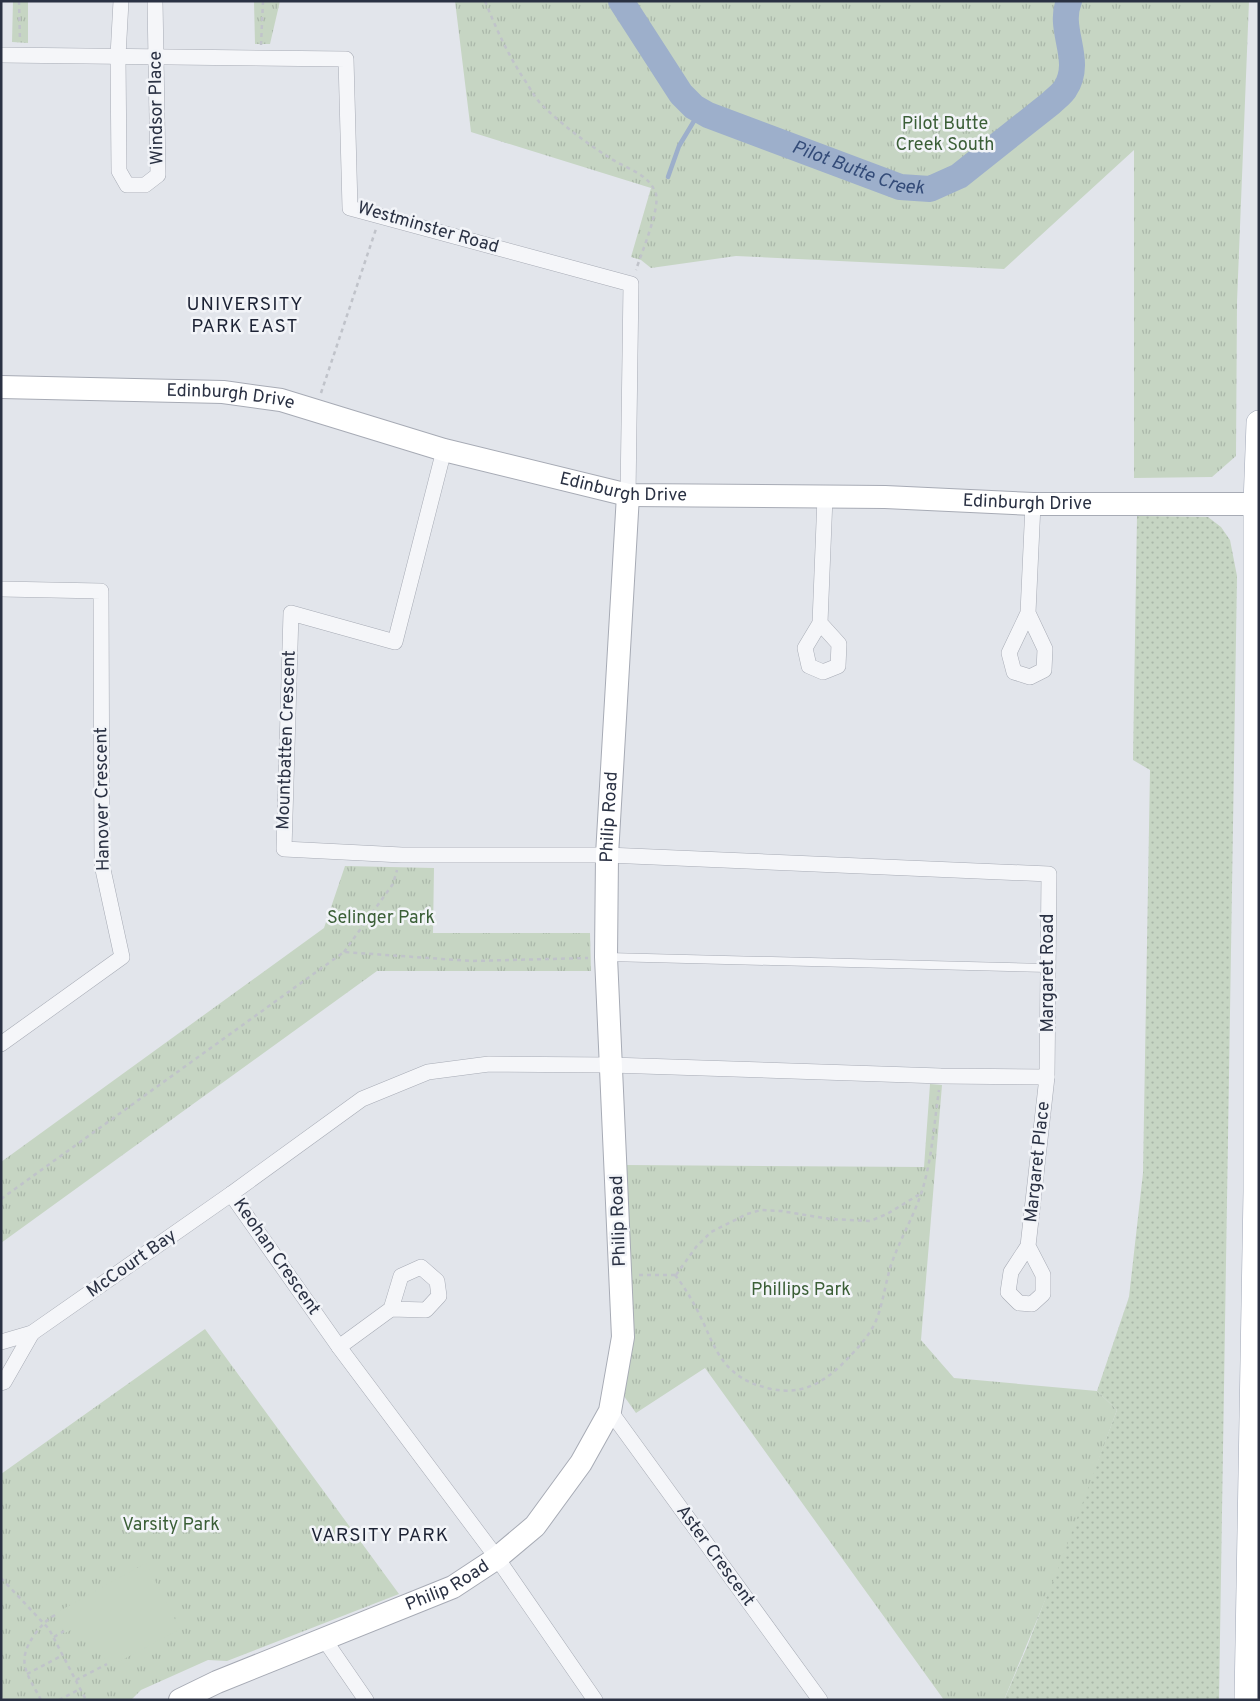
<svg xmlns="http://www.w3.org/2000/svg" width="1260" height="1701" font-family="Overpass,sans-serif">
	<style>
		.grass { fill: url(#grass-dots) }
		.park { fill: url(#park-tufts) }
		.pitch { fill: #c6d5c3 }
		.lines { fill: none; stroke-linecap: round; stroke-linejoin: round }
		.stream { stroke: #9dafcb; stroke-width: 4.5 }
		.river { stroke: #9dafcb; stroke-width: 26 }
		.lane-casing { stroke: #a7abb5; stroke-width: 9 }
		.street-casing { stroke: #a7abb5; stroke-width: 16 }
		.secondary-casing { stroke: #a7abb5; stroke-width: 24 }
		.primary-casing { stroke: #a1a8b7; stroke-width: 26 }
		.path { stroke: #c0c3ca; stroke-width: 2.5; stroke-dasharray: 4 4; stroke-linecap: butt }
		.lane { stroke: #f5f6f9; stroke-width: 8 }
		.street { stroke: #f5f6f9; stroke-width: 15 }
		.secondary { stroke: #fff; stroke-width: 22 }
		.primary { stroke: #fff; stroke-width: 25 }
		.labels { text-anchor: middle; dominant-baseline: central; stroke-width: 5; stroke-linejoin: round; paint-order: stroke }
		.street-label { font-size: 18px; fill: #2a3143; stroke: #f2f4f8 }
		.park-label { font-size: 18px; fill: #3b5f37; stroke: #f2f4f8 }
		.water-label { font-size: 19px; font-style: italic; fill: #334b78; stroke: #f2f4f8 }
		.neighbourhood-label { font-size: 19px; letter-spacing: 1px; fill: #1c2234; stroke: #f2f4f8 }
	</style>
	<defs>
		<pattern id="grass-dots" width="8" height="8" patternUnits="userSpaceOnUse" patternTransform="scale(1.25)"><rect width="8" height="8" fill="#c6d5c3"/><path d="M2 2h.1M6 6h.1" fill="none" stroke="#aab7a9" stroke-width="1.8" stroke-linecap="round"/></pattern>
		<pattern id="park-tufts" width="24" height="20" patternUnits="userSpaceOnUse" patternTransform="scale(1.25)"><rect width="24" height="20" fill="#c6d5c3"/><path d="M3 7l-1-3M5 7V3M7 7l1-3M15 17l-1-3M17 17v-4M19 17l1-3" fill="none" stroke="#aab7a9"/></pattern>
	</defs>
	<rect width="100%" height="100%" fill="#e2e5eb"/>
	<path class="grass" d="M1137,516L1208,517L1221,527L1230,540L1237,576L1219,1700H1004L1027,1647L1117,1410L1097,1391L1129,1297L1143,1173L1150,770L1133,760Z"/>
	<g class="park">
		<path d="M13,1H28V43L12,42Z"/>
		<path d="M254,1H280L270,44H255Z"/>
		<path d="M455,1H1249L1237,302L1236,456L1212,477L1134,478V150L1004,269L736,256L651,268L641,260L631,257L651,188L471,132Z"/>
		<path d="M345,866L434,868L433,933H590L591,971H377L1,1243V1162L324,928Z"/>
		<path d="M930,1084L942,1085L921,1340L954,1378L1097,1391L1117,1410L1060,1564L1004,1700H944L705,1368L636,1413L621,1392L626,1165L924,1167Z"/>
		<path d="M205,1329L399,1594L227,1661L208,1660L141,1690L131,1700H4L1,1696V1474Z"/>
	</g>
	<path class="pitch" d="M146,1563L180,1629L109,1667L85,1623L65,1633L54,1614Z"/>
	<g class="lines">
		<path class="stream" d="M668,177L679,146L697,116L698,112L694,107"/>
		<path class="river" id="s1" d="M621,1L681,94L694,107L708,115L900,187L930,189L959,176L1051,103C1056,98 1062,94 1065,89C1084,60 1057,30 1069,1"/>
		<g class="lane-casing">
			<path id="lane" d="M608,957L1048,968"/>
		</g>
		<g class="street-casing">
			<g id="street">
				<path d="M121,1L118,56L119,171L127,185H145L158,175L155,1"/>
				<path d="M1,55L346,59L350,208L631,284L628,495"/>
				<path d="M444,450L395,642L291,613L284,849L402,855H607L1049,874L1047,1077L941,1076L611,1065L489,1064L428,1072L362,1099L231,1194L339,1347L497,1558L595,1700"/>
				<path d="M1,589L101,591L102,865L122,957L1,1044"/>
				<path d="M1028,613L1045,649L1044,670L1030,677L1014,672L1009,653L1028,613L1033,504"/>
				<path d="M820,623L839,644L838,666L823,672L809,666L805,648L820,623L825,497"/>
				<path d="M1028,1246L1043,1275V1294L1032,1304L1019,1303L1008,1292L1011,1272L1028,1246L1047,1077"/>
				<path d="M1,1342L32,1333L231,1194"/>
				<path d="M339,1347L391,1309L401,1276L421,1267L437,1281L439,1296L426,1310L391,1309"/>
				<path d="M1,1383L4,1382L32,1333"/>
				<path d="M610,1411L820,1700"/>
				<path d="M324,1639L366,1700"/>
			</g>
		</g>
		<g class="secondary-casing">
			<g id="secondary">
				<path id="s2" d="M1,387L223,392L281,400L444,450L628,495L885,497L1033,504H1259"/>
				<path id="s3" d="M180,1700L217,1682L453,1587L497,1558L535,1526L581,1463L610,1411L623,1337L606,957L607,855L628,495"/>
			</g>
		</g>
		<g class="primary-casing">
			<path id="primary" d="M1247,1700L1256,1192V504L1259,423"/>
		</g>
		<g class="path">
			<path d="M19,1L20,41"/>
			<path d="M485,1C497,31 510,59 528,85C532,92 536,99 541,104C561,124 586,143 610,158C626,169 649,173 656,194C660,209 641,254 636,270"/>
			<path d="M261,45L263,1"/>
			<path d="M321,393L376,229"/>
			<path d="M344,952L393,884L397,870"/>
			<path d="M1,1199L344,952L471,961L588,958"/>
			<path d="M639,1275H675"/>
			<path d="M675,1275C687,1290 696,1307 704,1324C713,1344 720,1363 739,1376C749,1383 759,1386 771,1389C805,1396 828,1380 850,1356C860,1346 869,1335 875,1323C883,1305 885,1284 891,1265C900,1239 914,1216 922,1191C932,1159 934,1124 939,1090"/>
			<path d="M676,1275L696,1247L711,1232L747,1214L761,1210L781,1211L830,1219L870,1221L887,1214L920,1194"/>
			<path d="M1,1578L49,1629L86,1700"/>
			<path d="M54,1637L64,1631"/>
			<path d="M27,1674L63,1655"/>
			<path d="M76,1680L107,1664"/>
			<path d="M41,1700C27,1673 15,1662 35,1634C41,1626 46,1620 55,1615"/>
			<path d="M59,1700L80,1689"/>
		</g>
		<use href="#lane" class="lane"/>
		<use href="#street" class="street"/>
		<use href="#secondary" class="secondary"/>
		<use href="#primary" class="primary"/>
	</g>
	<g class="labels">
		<g class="street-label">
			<text transform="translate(157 108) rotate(-91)">Windsor Place</text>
			<text transform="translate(428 228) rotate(16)">Westminster Road</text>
			<text stroke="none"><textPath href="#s2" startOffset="230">Edinburgh Drive</textPath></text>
			<text stroke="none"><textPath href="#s2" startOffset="635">Edinburgh Drive</textPath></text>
			<text stroke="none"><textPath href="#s2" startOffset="1040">Edinburgh Drive</textPath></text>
			<text transform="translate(287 740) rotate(-88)">Mountbatten Crescent</text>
			<text transform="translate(103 799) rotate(-91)">Hanover Crescent</text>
			<text stroke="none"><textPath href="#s3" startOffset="1131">Philip Road</textPath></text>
			<text transform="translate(1048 973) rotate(-90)">Margaret Road</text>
			<text transform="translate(1038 1162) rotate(-84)">Margaret Place</text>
			<text transform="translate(619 1221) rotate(-92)">Philip Road</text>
			<text transform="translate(276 1257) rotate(55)">Keohan Crescent</text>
			<text transform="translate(132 1264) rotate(-35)">McCourt Bay</text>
			<text transform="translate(715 1556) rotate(54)">Aster Crescent</text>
			<text stroke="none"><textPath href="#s3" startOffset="291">Philip Road</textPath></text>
		</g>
		<g class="park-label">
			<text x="945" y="124">Pilot Butte<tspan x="945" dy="21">Creek South</tspan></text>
			<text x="381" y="918">Selinger Park</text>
			<text x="801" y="1290">Phillips Park</text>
			<text x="171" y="1525">Varsity Park</text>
		</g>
		<g class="water-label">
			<text stroke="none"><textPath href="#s1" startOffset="305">Pilot Butte Creek</textPath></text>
		</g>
		<g class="neighbourhood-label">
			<text x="245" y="305">UNIVERSITY<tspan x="245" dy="22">PARK EAST</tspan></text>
			<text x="380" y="1536">VARSITY PARK</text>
		</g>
	</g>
	<rect width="1260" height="1701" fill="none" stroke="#2a3143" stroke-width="5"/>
</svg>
